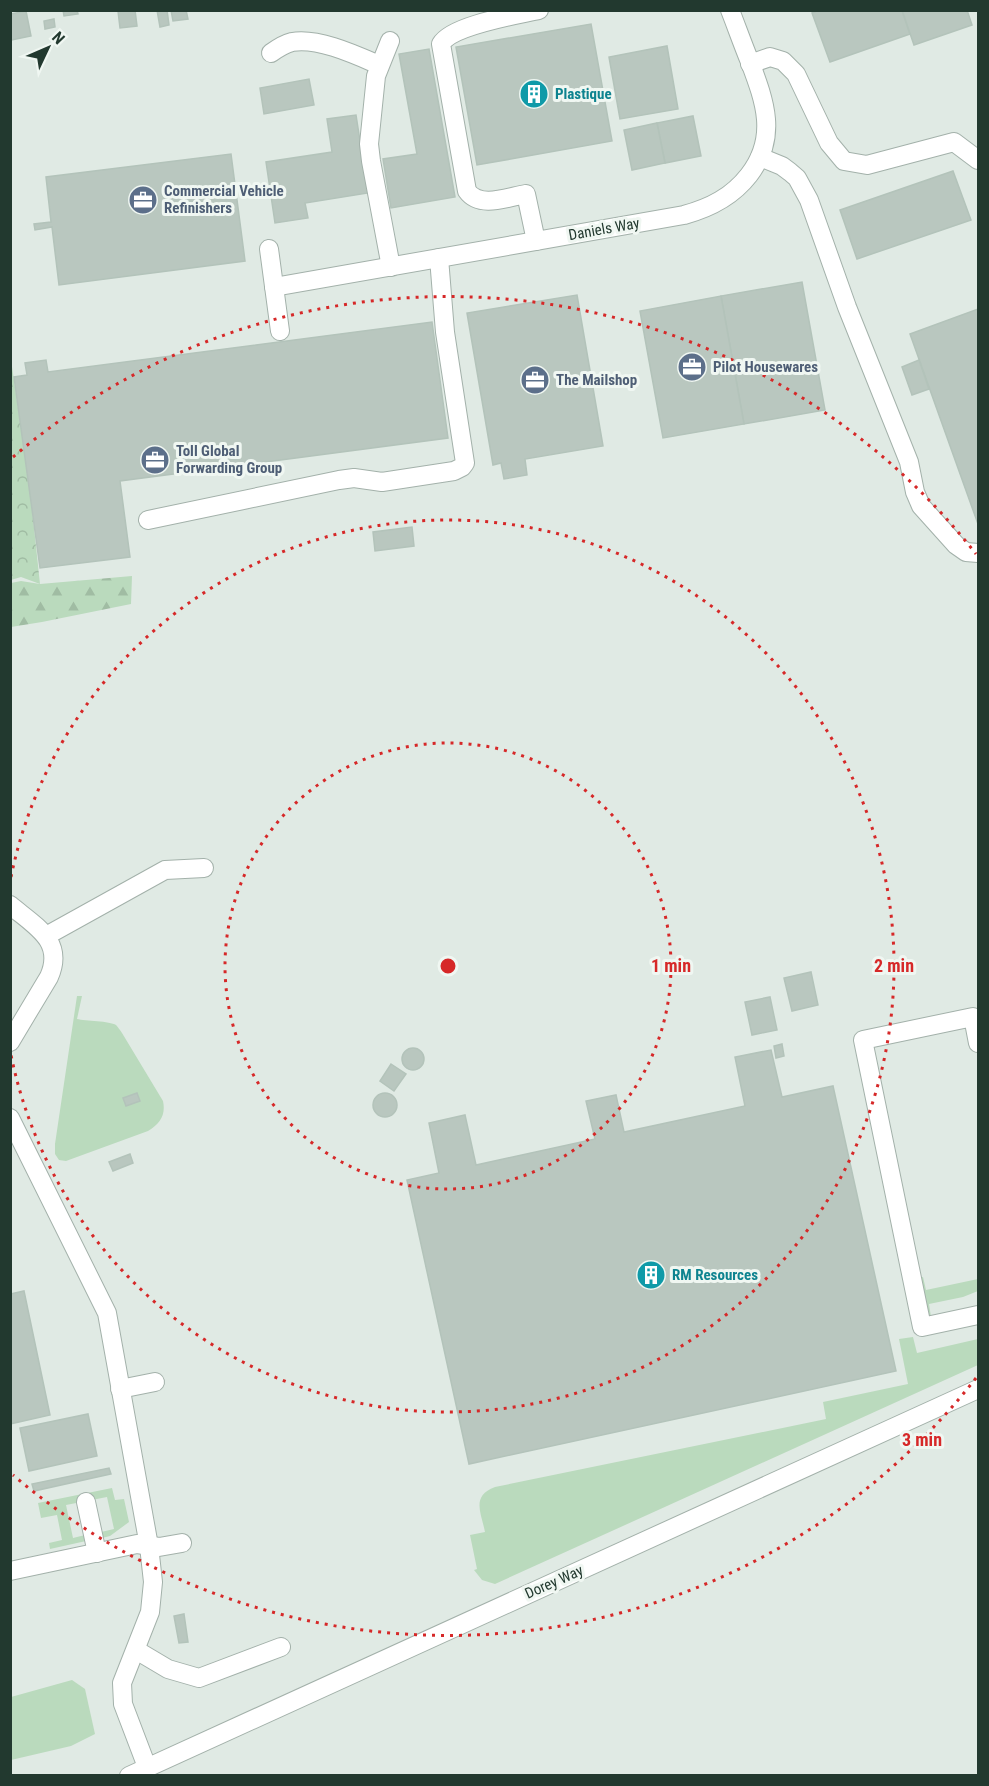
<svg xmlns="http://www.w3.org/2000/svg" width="989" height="1786" font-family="'Roboto Condensed',sans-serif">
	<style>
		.green { fill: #badabd }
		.forest { fill: url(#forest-firs) }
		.park { fill: url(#park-crowns) }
		.building { fill: #b9c7bf; stroke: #b3c3ba; stroke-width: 1.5 }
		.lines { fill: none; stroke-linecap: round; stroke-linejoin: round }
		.minor-casing { stroke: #a3b1aa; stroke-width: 20 }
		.minor { stroke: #fff; stroke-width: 18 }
		.ring { fill: none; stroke: #d62828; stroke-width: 3; stroke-dasharray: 3 6 }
		.labels { text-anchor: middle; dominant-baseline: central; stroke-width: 6; stroke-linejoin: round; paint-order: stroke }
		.culture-label { font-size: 15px; font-weight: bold; fill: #0d838f; stroke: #f0f7f2; text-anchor: start }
		.service-label { font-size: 15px; font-weight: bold; fill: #4e5e75; stroke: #f0f7f2; text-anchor: start }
		.street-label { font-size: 15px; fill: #22392f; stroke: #f0f7f2 }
		.centre { fill: #d62828; stroke: #f0f7f2; stroke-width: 3 }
		.ring-label { font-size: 18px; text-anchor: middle; font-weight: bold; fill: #d62828; stroke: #f0f7f2; stroke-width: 6; stroke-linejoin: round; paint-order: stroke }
	</style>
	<defs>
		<pattern id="forest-firs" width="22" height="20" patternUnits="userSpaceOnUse" patternTransform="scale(1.5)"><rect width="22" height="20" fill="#badabd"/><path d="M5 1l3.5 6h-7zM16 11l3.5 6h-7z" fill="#a0bca3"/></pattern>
		<pattern id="park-crowns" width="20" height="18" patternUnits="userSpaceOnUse" patternTransform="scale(1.5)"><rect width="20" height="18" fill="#badabd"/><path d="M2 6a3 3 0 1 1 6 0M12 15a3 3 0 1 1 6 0" fill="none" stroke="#a0bca3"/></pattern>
	</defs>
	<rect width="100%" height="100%" fill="#e0eae4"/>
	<g class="green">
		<path d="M77,996H82L77,1019C85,1021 110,1021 116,1025C118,1027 120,1030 122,1033L163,1101C166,1115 160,1124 148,1131L66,1161L59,1160L55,1154V1144Z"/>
		<path d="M923,1277L926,1290L978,1279V1291L963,1297L929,1304L931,1317H927L919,1278Z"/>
		<path d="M913,1337L917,1353L978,1339V1365L495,1584L482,1580L474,1570L477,1569L470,1535L485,1532C481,1512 471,1496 495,1487L826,1419L823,1402L908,1384L899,1339Z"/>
		<path d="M112,1488L115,1500L124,1499L129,1522L110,1536L102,1538L101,1532L114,1529L107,1497L66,1505L73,1538L85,1535L86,1541L50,1549L49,1543L62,1540L57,1515L41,1518L38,1503Z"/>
		<path d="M72,1680L85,1689L95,1734L71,1746L11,1760V1697Z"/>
	</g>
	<path class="forest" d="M132,576L131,604L42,622L11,627V583L21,581L40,584Z"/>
	<path class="park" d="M10,353L30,490L40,584L21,577L11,580Z"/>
	<g class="building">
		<path d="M63,10H77L78,14L64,16Z"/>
		<path d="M135,10L137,26L120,28L118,11Z"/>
		<path d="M157,10H167L169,25L160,27Z"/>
		<path d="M171,10H186L188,19L173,21Z"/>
		<path d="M819,10H902L910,34L830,62L812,13Z"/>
		<path d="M902,10H967L972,25L914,45Z"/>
		<path d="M26,11L31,36L11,40L10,14Z"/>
		<path d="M54,19L55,27L45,29L44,21Z"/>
		<path d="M591,24L612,141L477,165L456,47Z"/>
		<path d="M667,46L678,109L620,119L609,57Z"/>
		<path d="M429,49L455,197L391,208L383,159L417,154L399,54Z"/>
		<path d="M309,79L314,105L264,114L260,88Z"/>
		<path d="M356,115L368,193L305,203L308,218L275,223L266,162L332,152L327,119Z"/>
		<path d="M693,116L701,156L665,163L657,123Z"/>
		<path d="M657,123L665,163L632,170L624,130Z"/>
		<path d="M231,154L245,261L59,285L52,227L35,230L34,224L51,222L46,177Z"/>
		<path d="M953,171L971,220L857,259L840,210Z"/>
		<path d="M802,282L825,410L744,424L721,296Z"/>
		<path d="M577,295L603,446L525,459L527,475L504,479L501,463L493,465L467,313Z"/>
		<path d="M721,296L744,424L663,438L640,311Z"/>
		<path d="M978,309V524L910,334Z"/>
		<path d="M432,322L448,438L120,481L130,557L40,568L14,377L27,375L25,363L46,360L48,372Z"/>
		<path d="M919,360L929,389L912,395L902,367Z"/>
		<path d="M412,527L414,546L375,551L373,532Z"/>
		<path d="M811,972L818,1005L792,1011L784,978Z"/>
		<path d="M770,997L777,1030L752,1035L745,1002Z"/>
		<path d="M782,1044L784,1056L776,1058L774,1046Z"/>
		<circle cx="413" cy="1059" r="11"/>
		<path d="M771,1050L782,1097L833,1086L896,1371L469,1464L407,1180L439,1173L429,1123L465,1115L476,1165L595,1139L586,1101L616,1095L624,1132L745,1106L735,1057Z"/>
		<path d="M391,1064L406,1074L394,1091L380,1081Z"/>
		<path d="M137,1093L140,1101L126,1106L123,1098Z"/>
		<circle cx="385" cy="1105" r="12"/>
		<path d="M130,1154L133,1163L113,1171L109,1162Z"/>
		<path d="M24,1291L50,1415L10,1424V1294Z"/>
		<path d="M88,1414L97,1456L29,1471L20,1428Z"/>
		<path d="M109,1468L111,1474L34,1491L32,1484Z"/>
		<path d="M184,1614L188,1642L179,1643L174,1616Z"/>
	</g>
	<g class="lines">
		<g class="minor-casing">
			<g id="minor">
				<path d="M390,41L376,76L369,144L371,161L391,267"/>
				<path d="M271,53C278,48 284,44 292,42C317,37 356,55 379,65"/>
				<path d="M750,64L770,57L783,61L796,74L829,143L844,161L867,165L954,142L978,160"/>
				<path d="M760,157L782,166L790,172L797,178L809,200L847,307L909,462L915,492L921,506L956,545L966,552L978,553"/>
				<path d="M536,241L526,194C508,197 480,209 467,191L441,44C452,25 517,15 539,10"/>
				<path d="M269,249L280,331"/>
				<path d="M274,287L684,215C710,208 732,197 749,175C778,137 765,102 750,62C743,45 737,28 730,10"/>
				<path d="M148,520L339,480L354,478L382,482L454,471L462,467L465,463L445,332L439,258"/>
				<path d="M10,905C35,926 65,941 49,977L10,1042"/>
				<path d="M46,936L165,870L204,868"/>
				<path d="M978,1043L973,1017L863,1040L922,1327L978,1315"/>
				<path d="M10,1118L107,1313L149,1546L153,1582L150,1612L122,1683L123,1704L147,1767"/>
				<path d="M120,1389L155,1382"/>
				<path d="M86,1502L97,1553"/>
				<path d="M10,1571L137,1544L159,1547L182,1543"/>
				<path d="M136,1650L168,1669L199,1678L281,1647"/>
				<path d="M129,1776L978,1389"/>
			</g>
		</g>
		<use href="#minor" class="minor"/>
	</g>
	<g class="ring">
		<circle cx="448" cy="966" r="223"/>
		<path d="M11 877A446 446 0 1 1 11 1055"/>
		<path d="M976 1378A670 670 0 0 1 13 1475M13 457A670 670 0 0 1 976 554"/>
	</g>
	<defs>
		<g id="building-disc" transform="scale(1.5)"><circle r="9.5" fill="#0f9aa8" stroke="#f0f7f2"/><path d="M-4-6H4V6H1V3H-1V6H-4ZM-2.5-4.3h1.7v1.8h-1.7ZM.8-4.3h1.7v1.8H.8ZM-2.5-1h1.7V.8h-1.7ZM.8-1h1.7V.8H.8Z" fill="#fff"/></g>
		<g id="office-disc" transform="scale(1.5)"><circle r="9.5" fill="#5c6f8a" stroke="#f0f7f2"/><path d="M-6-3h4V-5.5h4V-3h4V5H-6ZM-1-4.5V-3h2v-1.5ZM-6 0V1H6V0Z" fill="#fff"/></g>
	</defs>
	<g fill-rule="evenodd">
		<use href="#building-disc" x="534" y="94"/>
		<use href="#office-disc" x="143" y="200"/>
		<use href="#office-disc" x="692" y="367"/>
		<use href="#office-disc" x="535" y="380"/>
		<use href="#office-disc" x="155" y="460"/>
		<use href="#building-disc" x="651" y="1275"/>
	</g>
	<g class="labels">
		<g class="culture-label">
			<text x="555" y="94">Plastique</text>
			<text x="672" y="1275">RM Resources</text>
		</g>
		<g class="service-label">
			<text x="164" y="191">Commercial Vehicle<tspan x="164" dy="17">Refinishers</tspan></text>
			<text x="713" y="367">Pilot Housewares</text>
			<text x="556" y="380">The Mailshop</text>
			<text x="176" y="451">Toll Global<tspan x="176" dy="17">Forwarding Group</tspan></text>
		</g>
		<g class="street-label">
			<text transform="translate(604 229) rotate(-10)">Daniels Way</text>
			<text transform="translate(554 1582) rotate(-24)">Dorey Way</text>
		</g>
	</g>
	<circle cx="448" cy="966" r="9" class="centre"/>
	<g class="ring-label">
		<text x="671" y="972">1 min</text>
		<text x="894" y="972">2 min</text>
		<text x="922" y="1446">3 min</text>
	</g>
	<rect width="989" height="1786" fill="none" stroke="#22392f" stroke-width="24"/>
	<g transform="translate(48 48) rotate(46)" stroke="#f0f7f2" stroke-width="4.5" paint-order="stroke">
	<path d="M0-4.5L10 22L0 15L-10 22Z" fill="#22392f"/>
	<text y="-9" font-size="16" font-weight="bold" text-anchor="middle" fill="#22392f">N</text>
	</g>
</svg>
